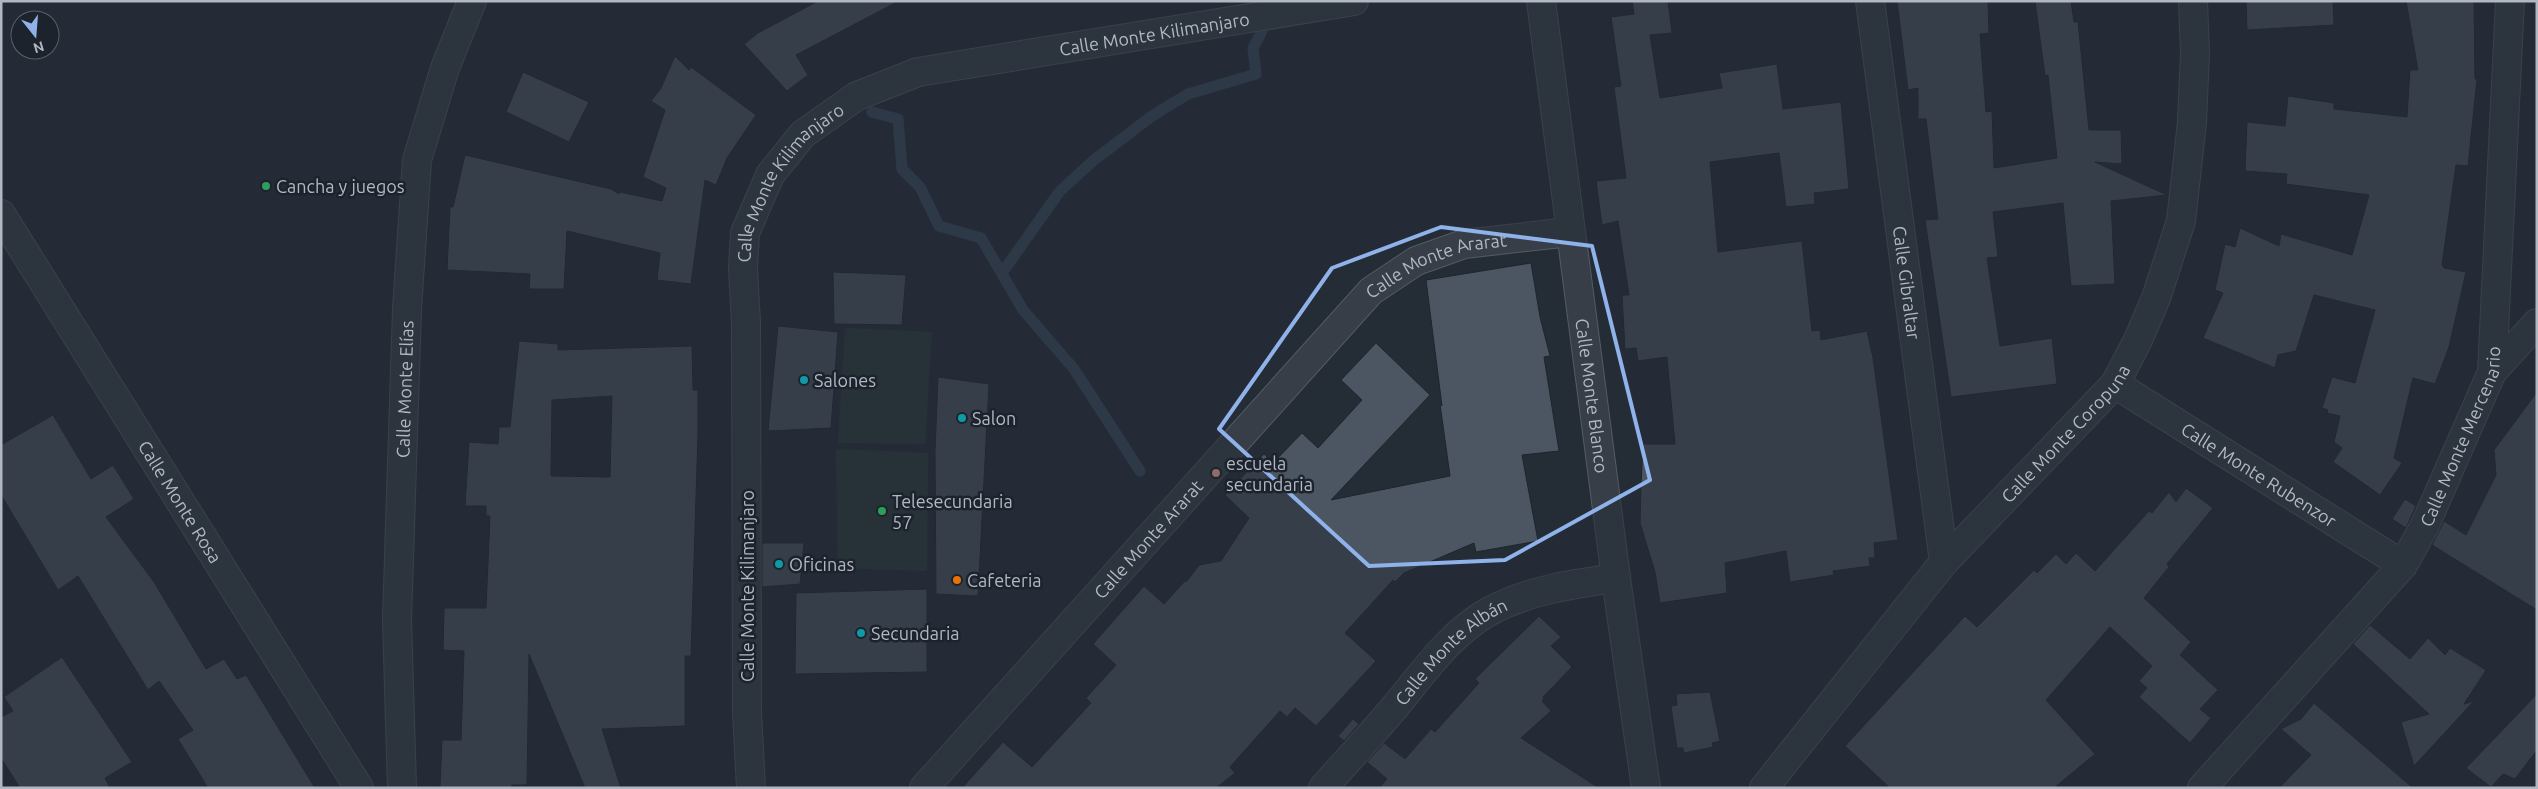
<svg xmlns="http://www.w3.org/2000/svg" width="2538" height="789" font-family="Ubuntu,sans-serif">
	<style>
		.green { fill: #2a3b3b }
		.lines { fill: none; stroke-linecap: round; stroke-linejoin: round }
		.stream { stroke: #3b495d; stroke-width: 11 }
		.building { fill: #4c5662; stroke: #1e252e; fill-rule: evenodd }
		.minor-casing { stroke: #555b65; stroke-width: 30 }
		.minor { stroke: #373e47; stroke-width: 28 }
		.marked { fill: none; stroke: #90b2ea; stroke-width: 4; stroke-linejoin: round }
		.leisure-dot { fill: #2e9e5b; stroke: #1c232c; stroke-width: 2 }
		.culture-dot { fill: #0f9aa8; stroke: #1c232c; stroke-width: 2 }
		.education-dot { fill: #8d6e63; stroke: #1c232c; stroke-width: 2 }
		.food-dot { fill: #e8710a; stroke: #1c232c; stroke-width: 2 }
		.labels { text-anchor: middle; dominant-baseline: central; stroke-width: 5; stroke-linejoin: round; paint-order: stroke }
		.street-label { font-size: 18px; fill: #b2b8c3; stroke: #1c232c }
		.poi-label { font-size: 18px; fill: #b2b8c3; stroke: #1c232c; text-anchor: start }
	</style>
	<rect width="100%" height="100%" fill="#242c36"/>
	<g class="green">
		<path d="M845,328L932,332L925,444L838,443Z"/>
		<path d="M836,449L928,453L927,571L838,568Z"/>
	</g>
	<g class="lines">
		<g class="stream">
			<path d="M872,112L898,119L902,169L920,187L939,226L981,238L1023,310L1074,369L1140,471"/>
			<path d="M1002,273L1060,191L1094,160L1152,116L1188,94L1256,74L1253,48L1262,31"/>
		</g>
	</g>
	<g class="building">
		<path d="M818,1H899L796,55L808,75L787,91L744,44L758,33Z"/>
		<path d="M1632,1H1668L1672,33L1650,35L1660,98L1722,88L1719,73L1777,64L1783,109L1841,102L1849,189L1814,193L1815,204L1786,207L1779,153L1710,162L1718,252L1802,241L1812,331L1820,330L1821,340L1867,331L1873,358L1898,540L1874,543L1875,558H1869L1870,566L1833,571L1834,575L1790,582L1786,551L1725,563L1727,593L1660,603L1655,572L1640,523L1641,486L1643,444H1675L1667,357L1638,361L1636,348L1625,349L1622,295H1629L1618,221L1602,225L1596,181L1626,178L1614,87L1621,86L1611,17L1634,14Z"/>
		<path d="M1897,1H1988L1989,33L1980,34L1986,112L1992,111L1994,168L2057,158L2048,75L2045,76L2035,1H2071L2074,22H2078L2089,130H2121L2122,164L2095,162L2167,195L2111,201L2115,284L2071,286L2063,203L1993,212L1998,257L1987,258L2000,346L2052,338L2057,384L1951,397L1925,220L1938,219L1926,119H1918V88L1908,90Z"/>
		<path d="M2246,1H2333L2334,25L2247,30Z"/>
		<path d="M2406,1H2474L2475,79H2477L2468,166L2456,165L2442,265L2444,268L2466,272L2449,347L2435,384L2413,378L2394,458L2402,463L2380,495L2333,462L2342,448L2334,442L2340,416L2327,413L2328,410L2322,408L2332,377L2355,383L2375,310L2314,295L2296,351L2278,355L2275,368L2203,338L2223,293L2215,290L2225,244L2235,247L2240,228L2279,246L2281,234L2352,255L2369,195L2286,184L2287,174L2245,171L2247,122L2285,126L2288,96L2334,103V109L2407,117L2410,70H2418Z"/>
		<path d="M675,56L689,70L691,67L756,115L727,158L716,185L705,180L691,284L657,280L660,253L567,231L564,289H529L530,274L447,270L450,207H453L465,155L611,189L619,194L620,192L662,201L666,188L643,177L665,110L651,101L661,88Z"/>
		<path d="M523,72L589,102L569,142L506,112Z"/>
		<path d="M1531,263L1540,317L1550,356L1544,357L1559,451L1522,455L1538,541L1476,552L1474,543L1404,573L1395,582L1393,580L1345,633L1376,661L1316,726L1295,708L1287,717L1280,711L1230,767L1235,773L1216,788H962L1003,742L1032,767L1091,703L1086,698L1116,665L1093,644L1144,586L1164,604L1184,582L1187,581L1199,565L1221,561L1249,518L1225,495L1264,454L1273,463L1302,433L1318,448L1362,400L1341,380L1376,343L1430,395L1331,500L1450,476L1440,404L1442,406L1426,280Z"/>
		<path d="M833,272L906,275L902,325L834,324Z"/>
		<path d="M778,326L838,332L831,428L768,431Z"/>
		<path d="M519,341L558,344V350L692,346L693,390H698V433L691,656H685V726L602,729L621,788H585L529,654L527,785H512L511,788H440L442,740H461L464,651L443,650L444,608H486L490,516H486V506H465L469,442L498,444L499,427H510ZM612,396L610,477L551,476L552,400Z"/>
		<path d="M938,377L989,384L978,596L936,594L935,452Z"/>
		<path d="M2537,392V610L2432,545L2444,521L2466,535L2496,475L2494,450Z"/>
		<path d="M53,415L91,479L113,465L134,499L106,517L154,582L206,669L224,659L237,679L246,675L315,788H208L178,739L193,730L159,681L148,690L78,576L58,590L1,495V445Z"/>
		<path d="M2186,488L2213,508L2167,564L2169,567L2144,598L2191,642L2180,655L2218,690L2200,709L2211,718L2190,743L2139,697L2147,688L2139,681L2152,666L2110,627L2046,700L2095,754L2054,788H1890L1845,746L1965,616L1977,627L2034,570L2037,573L2056,554L2066,564L2076,553L2095,571L2149,511L2152,513L2169,492L2176,502Z"/>
		<path d="M2405,499L2416,506L2406,528L2392,519Z"/>
		<path d="M762,543H804L800,584L762,587Z"/>
		<path d="M927,589V672L795,674L796,593Z"/>
		<path d="M1539,616L1561,637L1551,646L1572,667L1543,697L1544,699L1542,701L1551,711L1521,738L1599,788H1379L1387,779L1367,762L1384,743L1405,759L1431,729L1435,732L1479,683L1475,679Z"/>
		<path d="M2370,625L2410,659L2428,638L2445,655L2450,648L2486,670L2464,704L2474,701L2414,766L2401,722L2429,714L2353,644Z"/>
		<path d="M62,657L132,762L105,778L110,788H20L1,758V717L13,711L4,697Z"/>
		<path d="M1710,692L1720,741L1712,743L1713,747L1684,753L1683,748H1677L1671,706L1677,705L1676,694Z"/>
		<path d="M2537,694V750L2515,779L2503,774L2491,787L2466,768Z"/>
		<path d="M2314,703L2413,788H2279L2311,755L2281,729L2301,719Z"/>
		<path d="M1353,719L1359,724L1344,741L1338,736Z"/>
	</g>
	<g class="lines">
		<g class="minor-casing">
			<g id="minor">
				<path id="s1" d="M1541,1L1616,578L1646,788"/>
				<path id="s2" d="M1870,1L1944,562"/>
				<path id="s3" d="M1,214L359,788"/>
				<path d="M2492,372L2537,323"/>
				<path id="s4" d="M2115,384L2403,565"/>
				<path id="s5" d="M402,788L397,619L407,309L417,160L445,68L472,1"/>
				<path id="s6" d="M751,788L747,712L746,323L743,268L745,233L770,175L803,134L857,96L918,72L1354,1"/>
				<path id="s7" d="M924,788L1371,291L1416,261L1464,244L1570,232"/>
				<path id="s8" d="M1323,788C1347,761 1371,735 1394,708C1423,673 1450,633 1490,611C1529,590 1573,584 1616,578"/>
				<path id="s9" d="M1764,788L1944,562L2115,384L2138,340L2156,298L2181,221L2192,122L2195,53L2193,1"/>
				<path id="s10" d="M2202,788L2403,565L2425,525L2492,372L2510,1"/>
			</g>
		</g>
		<use href="#minor" class="minor"/>
	</g>
	<path d="M0 0H2538V789H0ZM1441,227L1592,246L1650,480L1505,560L1369,566L1219,429L1332,268Z" fill="#242c36" fill-opacity=".55" fill-rule="evenodd"/>
	<path class="marked" d="M1441,227L1592,246L1650,480L1505,560L1369,566L1219,429L1332,268Z"/>
	<g class="leisure-dot">
		<circle cx="266" cy="186" r="5"/>
		<circle cx="882" cy="511" r="5"/>
	</g>
	<g class="culture-dot">
		<circle cx="804" cy="380" r="5"/>
		<circle cx="962" cy="418" r="5"/>
		<circle cx="779" cy="564" r="5"/>
		<circle cx="861" cy="633" r="5"/>
	</g>
	<circle class="education-dot" cx="1216" cy="473" r="5"/>
	<circle class="food-dot" cx="957" cy="580" r="5"/>
	<g class="labels">
		<g class="street-label">
			<text stroke="none"><textPath href="#s6" startOffset="1042">Calle Monte Kilimanjaro</textPath></text>
			<text stroke="none"><textPath href="#s6" startOffset="622">Calle Monte Kilimanjaro</textPath></text>
			<text stroke="none"><textPath href="#s7" startOffset="740">Calle Monte Ararat</textPath></text>
			<text stroke="none"><textPath href="#s2" startOffset="284">Calle Gibraltar</textPath></text>
			<text stroke="none"><textPath href="#s5" startOffset="399">Calle Monte Elías</textPath></text>
			<text stroke="none"><textPath href="#s1" startOffset="398">Calle Monte Blanco</textPath></text>
			<text stroke="none"><textPath href="#s9" startOffset="466">Calle Monte Coropuna</textPath></text>
			<text stroke="none"><textPath href="#s10" startOffset="442">Calle Monte Mercenario</textPath></text>
			<text stroke="none"><textPath href="#s4" startOffset="170">Calle Monte Rubenzor</textPath></text>
			<text stroke="none"><textPath href="#s3" startOffset="339">Calle Monte Rosa</textPath></text>
			<text stroke="none"><textPath href="#s7" startOffset="335">Calle Monte Ararat</textPath></text>
			<text transform="translate(747 586) rotate(-90)">Calle Monte Kilimanjaro</text>
			<text stroke="none"><textPath href="#s8" startOffset="188">Calle Monte Albán</textPath></text>
		</g>
		<g class="poi-label">
			<text x="276" y="186">Cancha y juegos</text>
			<text x="814" y="380">Salones</text>
			<text x="972" y="418">Salon</text>
			<text x="1226" y="463">escuela<tspan x="1226" dy="21">secundaria</tspan></text>
			<text x="892" y="501">Telesecundaria<tspan x="892" dy="21">57</tspan></text>
			<text x="789" y="564">Oficinas</text>
			<text x="967" y="580">Cafeteria</text>
			<text x="871" y="633">Secundaria</text>
		</g>
	</g>
	<rect width="2538" height="789" fill="none" stroke="#b2b8c3" stroke-width="5"/>
	<g transform="translate(35 35) rotate(163)"><circle r="24" fill="#1c232c" stroke="#585f68"/>
	<path d="M0-4L9 19L0 12L-9 19Z" fill="#90b2ea"/>
	<text y="-8" font-size="14" font-weight="bold" text-anchor="middle" fill="#b2b8c3">N</text>
	</g>
</svg>
